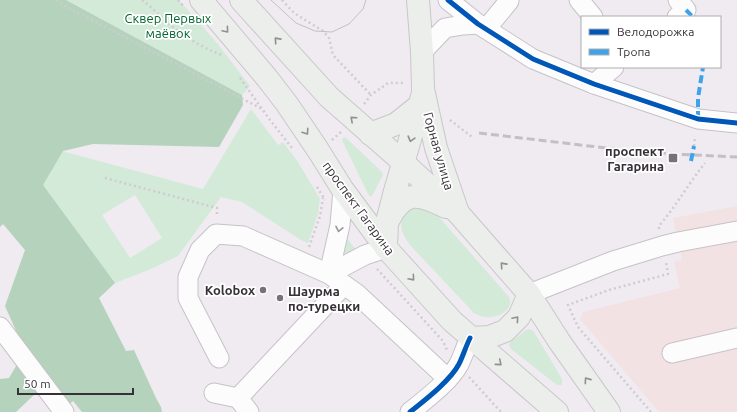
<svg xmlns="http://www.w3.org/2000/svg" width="737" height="412" font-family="Ubuntu,sans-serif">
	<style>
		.industrial { fill: #f3e2e3 }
		.green { fill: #d3ead9; fill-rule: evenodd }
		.forest { fill: #b5d2bc }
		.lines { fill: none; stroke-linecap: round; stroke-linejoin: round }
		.minor-casing { stroke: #c6c2c7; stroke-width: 21 }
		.major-casing { stroke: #c9c7ca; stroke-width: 24 }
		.path { stroke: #cecccf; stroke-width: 2.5; stroke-dasharray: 2 3; stroke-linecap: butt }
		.minor { stroke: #fdfcfd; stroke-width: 19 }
		.major { stroke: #ebeeea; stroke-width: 22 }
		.tram { stroke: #c2c0c2; stroke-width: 1 }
		.rail { stroke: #c2c0c2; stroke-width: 3; stroke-dasharray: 8 4; stroke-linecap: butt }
		.quiet { stroke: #3ea3eb; stroke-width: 4; stroke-dasharray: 8 4; stroke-linecap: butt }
		.cycleway-casing { stroke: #fff; stroke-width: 8 }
		.cycleway { stroke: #0057b8; stroke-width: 5 }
		.oneway { stroke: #909090 }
		.oneway2 { stroke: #99969a }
		.poi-dot { fill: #767277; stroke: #fff; stroke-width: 1.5 }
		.labels { text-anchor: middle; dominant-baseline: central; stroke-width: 3.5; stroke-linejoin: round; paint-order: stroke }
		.park-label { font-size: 13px; fill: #02642e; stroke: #fff }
		.street-label { font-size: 13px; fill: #353136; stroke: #fff }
		.poi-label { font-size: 13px; font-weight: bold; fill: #353136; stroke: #fff; text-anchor: end }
	</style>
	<rect width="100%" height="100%" fill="#f0ebf1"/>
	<path class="industrial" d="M737,206V412H659L580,319L583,312L680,288L674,262L682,260L673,218Z"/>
	<g class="green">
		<path d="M66,0H179L217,43L250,86L242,95Z"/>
		<path d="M251,109L278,145L283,142L298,162L320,199L318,214L308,243L301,240L242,202L221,197L178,256L151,269L115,283L42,185L62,151L203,189ZM135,195L162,238L130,258L102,215Z"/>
		<path d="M345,137L382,172L383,175L372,196L371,197L368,194L342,140L343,138Z"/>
		<path d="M411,209C422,208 429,210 438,216L509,297C510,299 510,302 510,304C508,313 495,318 486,317C482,317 478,315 474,313L410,245C400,231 396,221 411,209Z"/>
		<path d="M346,237L357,251L342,254Z"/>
		<path d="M528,329L532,330L534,332L562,379V384L561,385H557L511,349L509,345L510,342Z"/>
	</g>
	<path class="forest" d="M0,0H66L242,95L243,105L219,147L93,144L63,151L43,185L115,283L99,298L126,351L134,350L156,398L161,407L162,412H82L73,401L66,407L36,393L16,412H0V379L9,378L25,351L5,306L25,250L3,224L0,227Z"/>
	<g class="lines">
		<g class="minor-casing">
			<g id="minor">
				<path d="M448,0L478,24L533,59L594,84L698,119L737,123"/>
				<path d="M579,0L593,17"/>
				<path d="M677,17L686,10L678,0"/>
				<path d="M486,29L509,1V0"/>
				<path d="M422,52L445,28L463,25L478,24"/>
				<path d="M594,84L614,67"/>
				<path d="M329,274L340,225L343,190"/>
				<path d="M329,274L365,255L386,248"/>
				<path d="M529,294L613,261L662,246L678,242L737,231"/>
				<path d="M0,327L64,412"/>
				<path d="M672,353L737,338"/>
				<path d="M219,358L188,298V277L200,250L216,234L243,236L329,274L357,294L448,379"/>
				<path d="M214,393L238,398L344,285"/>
				<path d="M238,398L249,412"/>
				<path d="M410,412C425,400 450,381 459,364C463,356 466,346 470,338"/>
			</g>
		</g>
		<g class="major-casing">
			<g id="major">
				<path d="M201,0L267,78L287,104L318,150L343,190L386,248L452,321L557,412"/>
				<path d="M241,0L329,97L404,163L458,213L529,294L559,341L609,412"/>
				<path d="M418,0L422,52L423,89L436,148L457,210"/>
				<path d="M370,134L396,124L420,105"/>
				<path d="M389,219C405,189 419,194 446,207"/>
				<path d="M386,248L387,222L395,191L420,105L422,96"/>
				<path d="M470,338L489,337L505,331L519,317L529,294"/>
			</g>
		</g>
		<g class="path">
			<path d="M56,0L69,8L262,109"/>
			<path d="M142,0C153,8 162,19 173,27C188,39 205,49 224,56"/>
			<path d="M178,0L184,7"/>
			<path d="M282,0L294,13L323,31L329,38L333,55L371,95"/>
			<path d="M240,78L270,120L292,148"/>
			<path d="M364,104L371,95L388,83H404"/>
			<path d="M450,120L472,137"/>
			<path d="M332,140L342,131"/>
			<path d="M694,146L695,136"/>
			<path d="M105,178L217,208V217"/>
			<path d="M317,187L325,200"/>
			<path d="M659,229V226C676,206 689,183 705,163"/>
			<path d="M309,247L320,216L323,198"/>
			<path d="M377,269L443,341L447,350"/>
			<path d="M469,377L501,412"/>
			<path d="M651,412L578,327L568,305L609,290L668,274L666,262"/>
		</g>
		<use href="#minor" class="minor"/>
		<use href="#major" class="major"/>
		<path class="tram" d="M271,0L296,23L315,31L332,32L349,24L363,9L366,0"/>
		<path class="rail" d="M479,133L606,148L673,154L737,157"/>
		<g class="quiet">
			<path d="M686,10L693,17"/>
			<path d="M698,119V98L703,67"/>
			<path d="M691,161L694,146"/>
		</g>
		<g class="cycleway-casing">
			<g id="cycleway">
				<path d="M448,0L478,24L533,59L594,84L698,119L737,123"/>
				<path d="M410,412C425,400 450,381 459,364C463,356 466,346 470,338"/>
			</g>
		</g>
		<use href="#cycleway" class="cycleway"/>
	</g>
	<defs><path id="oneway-chevron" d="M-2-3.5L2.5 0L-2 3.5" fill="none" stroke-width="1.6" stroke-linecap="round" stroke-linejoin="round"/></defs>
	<g class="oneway">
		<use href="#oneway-chevron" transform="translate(226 30) rotate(50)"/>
		<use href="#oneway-chevron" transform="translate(277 40) rotate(-132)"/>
		<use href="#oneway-chevron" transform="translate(353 119) rotate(-138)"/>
		<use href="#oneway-chevron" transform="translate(306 132) rotate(56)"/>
		<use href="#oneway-chevron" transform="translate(411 139) rotate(106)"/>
		<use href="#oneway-chevron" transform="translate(503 265) rotate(-132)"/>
		<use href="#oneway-chevron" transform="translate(412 278) rotate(49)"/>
		<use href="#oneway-chevron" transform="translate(516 319) rotate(-50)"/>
		<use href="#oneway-chevron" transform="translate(499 363) rotate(40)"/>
		<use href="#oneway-chevron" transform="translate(587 380) rotate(-125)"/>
	</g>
	<use class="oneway2" href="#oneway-chevron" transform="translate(339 229) rotate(102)"/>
	<g class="poi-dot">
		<rect x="668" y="153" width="10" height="10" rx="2"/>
		<circle cx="263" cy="290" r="4"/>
		<circle cx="280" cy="298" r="4"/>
	</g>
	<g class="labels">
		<g class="park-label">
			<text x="168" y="18">Сквер Первых<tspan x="168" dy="15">маёвок</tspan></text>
		</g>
		<g class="street-label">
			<text transform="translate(439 151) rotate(74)">Горная улица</text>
			<text transform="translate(359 208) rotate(54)">проспект Гагарина</text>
		</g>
		<g class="poi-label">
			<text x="664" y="151">проспект<tspan x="664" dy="15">Гагарина</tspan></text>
			<text x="255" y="290">Kolobox</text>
			<text x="288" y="291" text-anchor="start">Шаурма<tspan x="288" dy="15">по-турецки</tspan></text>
		</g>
	</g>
	<rect x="581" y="16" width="140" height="52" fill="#ffffff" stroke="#aeadaf"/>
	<rect x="589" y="29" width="20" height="6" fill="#0057b8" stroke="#aeadaf"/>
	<text x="617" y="36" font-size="12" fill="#353136">Велодорожка</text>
	<rect x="589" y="49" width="20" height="6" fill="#3ea3eb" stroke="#aeadaf"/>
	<text x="617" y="56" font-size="12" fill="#353136">Тропа</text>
	<path d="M18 388v6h115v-6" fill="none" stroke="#353136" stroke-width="2"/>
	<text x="24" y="388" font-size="12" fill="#353136" stroke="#ffffff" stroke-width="3" paint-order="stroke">50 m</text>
</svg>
